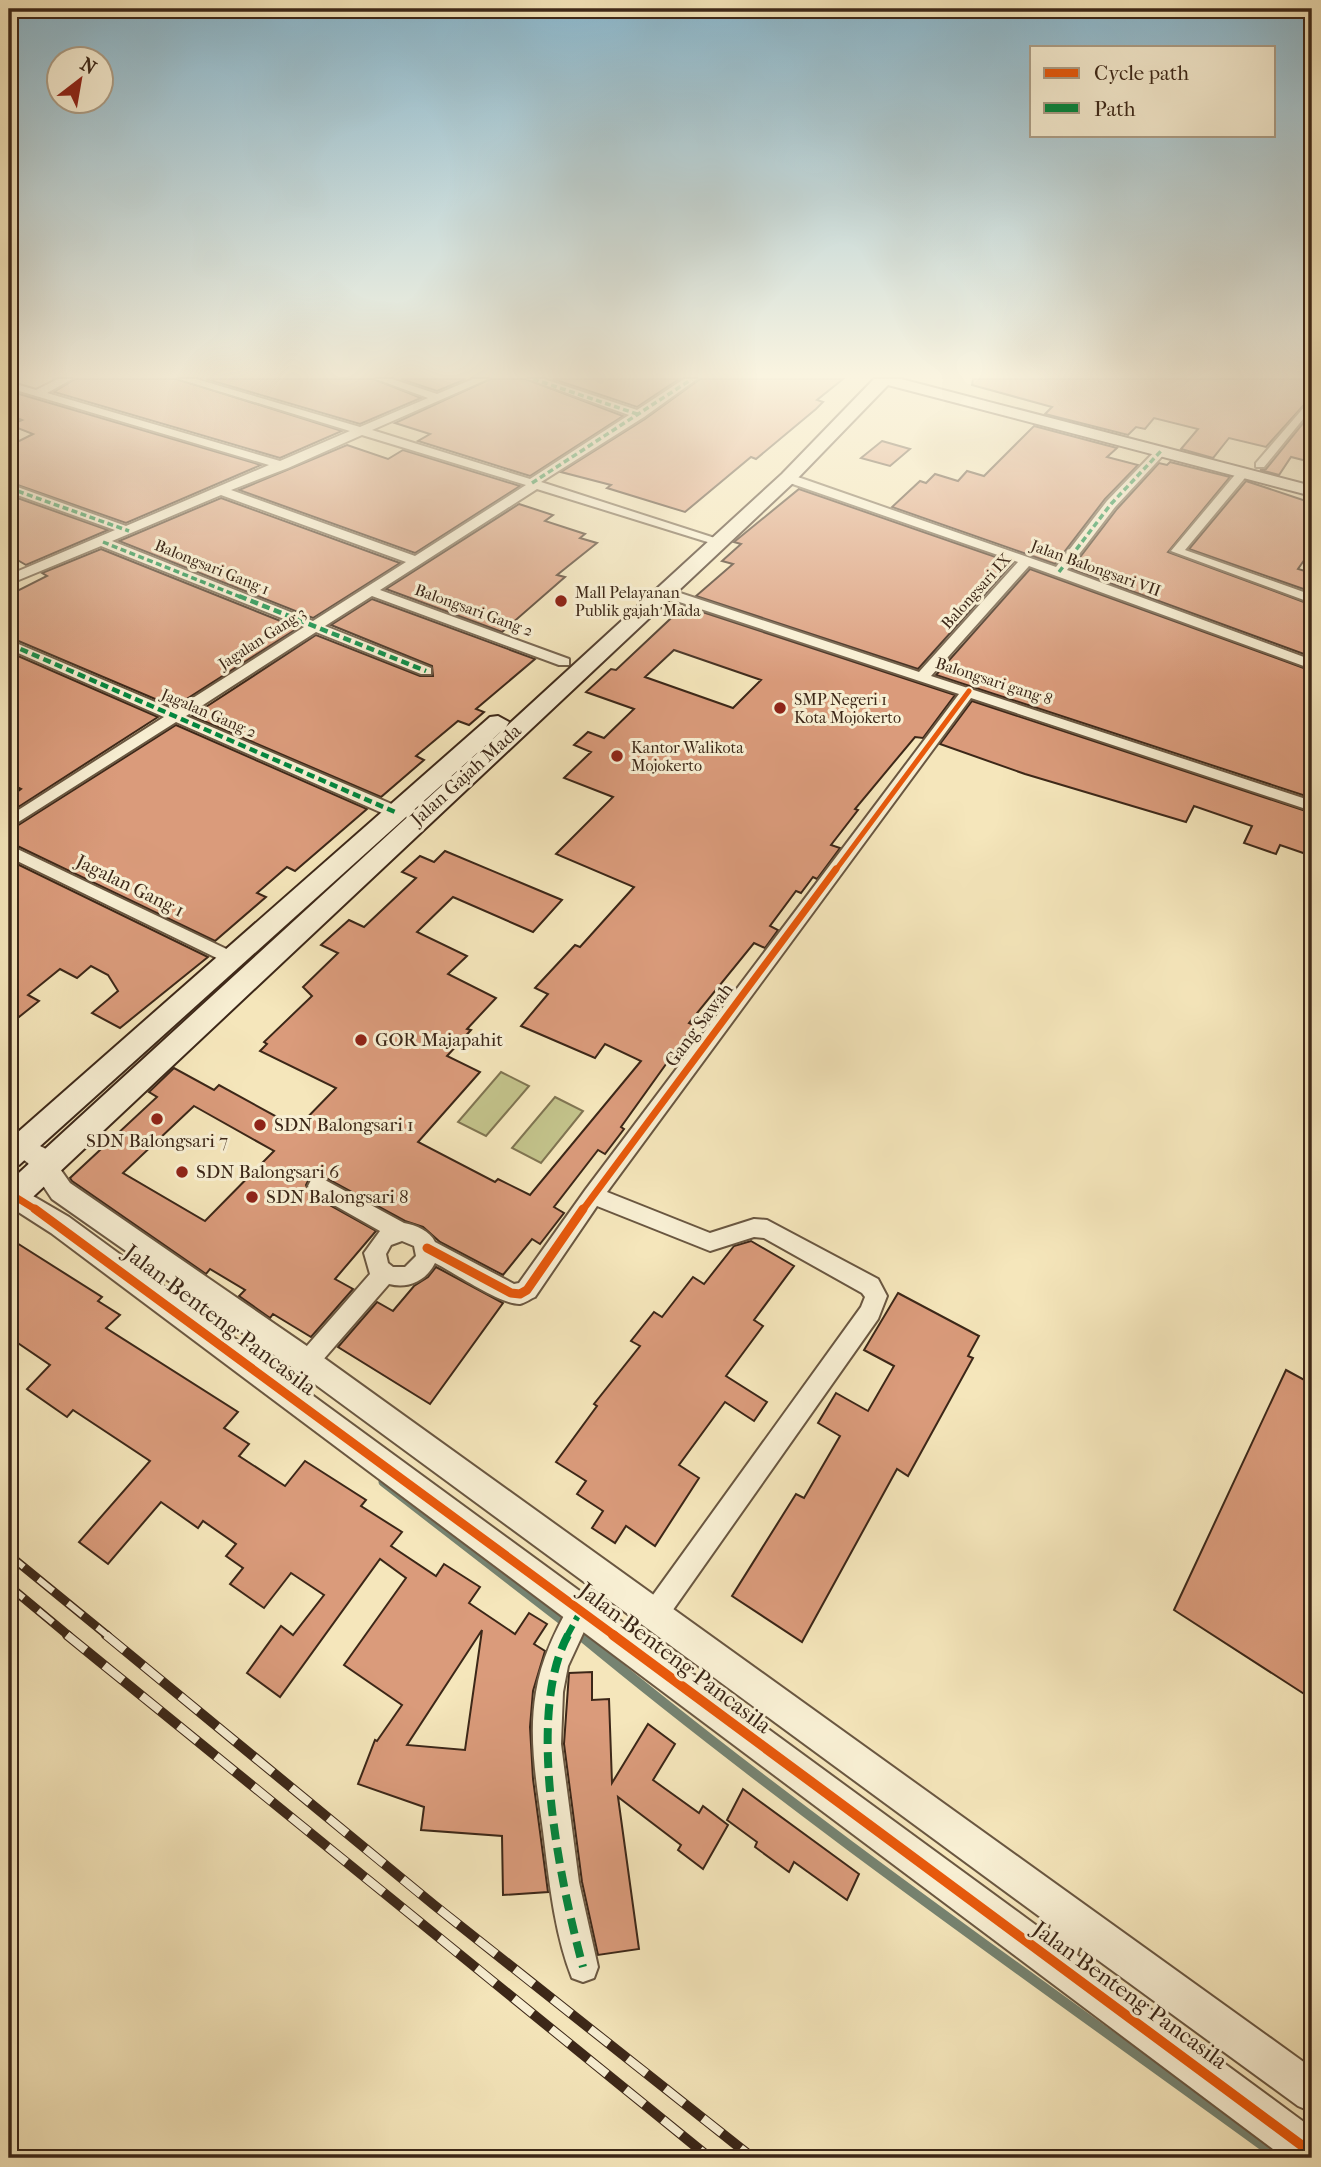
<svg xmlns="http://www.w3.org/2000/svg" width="1321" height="2167" font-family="'IM FELL French Canon',serif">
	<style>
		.green { fill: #c3c38b; stroke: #807552; stroke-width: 2 }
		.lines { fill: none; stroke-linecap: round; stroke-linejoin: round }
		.stream-far1 { stroke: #768371; stroke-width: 9 }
		.stream { stroke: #768371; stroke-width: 10 }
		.building { fill: #da9b7b; stroke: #3c2718; stroke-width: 2; fill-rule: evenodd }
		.minor-casing { stroke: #6a5741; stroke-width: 4 }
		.tertiary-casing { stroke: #6a5741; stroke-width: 4 }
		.secondary-casing { stroke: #3c2718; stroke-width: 4 }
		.minor { fill: #f8efd3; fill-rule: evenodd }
		.tertiary { fill: #f8efd3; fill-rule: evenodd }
		.secondary { fill: #f8efd3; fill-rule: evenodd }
		.rail-far1-casing { stroke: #3c2718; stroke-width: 9 }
		.rail-casing { stroke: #3c2718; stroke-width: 10 }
		.rail-far1 { stroke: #f8efd3; stroke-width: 6; stroke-dasharray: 19; stroke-linecap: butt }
		.rail { stroke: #f8efd3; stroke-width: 8; stroke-dasharray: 24; stroke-linecap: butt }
		.quiet-far3 { stroke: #00873e; stroke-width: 3.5; stroke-dasharray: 6 3.5; stroke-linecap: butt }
		.quiet-far2 { stroke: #00873e; stroke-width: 4.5; stroke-dasharray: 8 4.5; stroke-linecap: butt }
		.quiet-far1 { stroke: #00873e; stroke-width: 6; stroke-dasharray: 12 6; stroke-linecap: butt }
		.quiet { stroke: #00873e; stroke-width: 8; stroke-dasharray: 16 8; stroke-linecap: butt }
		.cycleway-far3-casing { stroke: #f8efd3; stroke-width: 9 }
		.cycleway-far2-casing { stroke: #f8efd3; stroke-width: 11 }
		.cycleway-far1-casing { stroke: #f8efd3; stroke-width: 13 }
		.cycleway-casing { stroke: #f8efd3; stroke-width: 15 }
		.cycleway-far3 { stroke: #e8590c; stroke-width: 5 }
		.cycleway-far2 { stroke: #e8590c; stroke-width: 7 }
		.cycleway-far1 { stroke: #e8590c; stroke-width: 9 }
		.cycleway { stroke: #e8590c; stroke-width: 10 }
		.poi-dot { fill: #8f2418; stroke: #f8efd3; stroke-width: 2.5 }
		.labels { text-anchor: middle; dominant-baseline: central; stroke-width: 6; stroke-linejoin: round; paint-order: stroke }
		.far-street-label { font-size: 16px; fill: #3c2718; stroke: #f8efd3 }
		.far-poi-label { font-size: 16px; fill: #3c2718; stroke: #f8efd3; text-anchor: start }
		.street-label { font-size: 19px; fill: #3c2718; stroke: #f8efd3 }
		.poi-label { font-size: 19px; fill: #3c2718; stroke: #f8efd3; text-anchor: start }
		.near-street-label { font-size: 23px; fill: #3c2718; stroke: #f8efd3 }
	</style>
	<rect width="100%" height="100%" fill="#f5e6bb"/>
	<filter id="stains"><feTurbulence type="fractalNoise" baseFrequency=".00286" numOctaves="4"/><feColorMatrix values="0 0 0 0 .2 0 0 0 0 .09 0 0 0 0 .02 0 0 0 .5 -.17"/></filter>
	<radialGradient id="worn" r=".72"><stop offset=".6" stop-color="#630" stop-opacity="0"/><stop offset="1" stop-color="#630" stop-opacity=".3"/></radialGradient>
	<g class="green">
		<path d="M501,1072L529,1086L486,1136L458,1122Z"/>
		<path d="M555,1097L583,1111L541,1163L512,1148Z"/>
	</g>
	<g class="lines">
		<path class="stream-far1" d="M383,1482L582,1636"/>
		<path class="stream" d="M580,1635C804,1820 1045,1987 1280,2158"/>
	</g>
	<g class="building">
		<path d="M75,379H177L342,431L280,458L54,392Z"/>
		<path d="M206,379H374L421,398L360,424Z"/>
		<path d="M401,379H466L437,391Z"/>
		<path d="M490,379H526L623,416L530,476L418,441L430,434L395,423Z"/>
		<path d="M553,379H679L637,407Z"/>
		<path d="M700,379H843L817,400L823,402L816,409L756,459L751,457L685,512L607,488L611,485L561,472L645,419Z"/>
		<path d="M973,379H1312V396L1266,447L1229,438L1213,458L1181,449L1198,429L1154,418L1145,429L1136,427L1128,435L1045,414L1052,407L972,385Z"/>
		<path d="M9,391L261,465L126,523L9,482V446L33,434L10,425L22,420L9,415Z"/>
		<path d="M1312,412V453L1307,461L1291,457L1279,475L1260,470L1266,469Z"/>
		<path d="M1034,426L1117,448L1107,457L1138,465L1105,499L1055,564L892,507L920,481L926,483L935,474L958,481L967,471L984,476Z"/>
		<path d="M882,441L910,449L890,466L861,458Z"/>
		<path d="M347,445L388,459L403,450L520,486L415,553L239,490Z"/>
		<path d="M1170,462L1230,477L1168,552L1312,605V657L1071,569L1117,509L1159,463L1167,465Z"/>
		<path d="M1246,481L1312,503V549L1298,569L1312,573V592L1189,549Z"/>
		<path d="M799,489L1013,563L918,669L696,596L733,564L722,561L741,544L734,542Z"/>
		<path d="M9,495L108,530L26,565L9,555Z"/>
		<path d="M221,498L400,563L313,618L119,541Z"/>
		<path d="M519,504L553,515L545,521L585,534L580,538L597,543L557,575L565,577L502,632L386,589Z"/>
		<path d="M101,549L298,628L174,707L9,637V595L47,576L42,573Z"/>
		<path d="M1030,569L1312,671V798L936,675Z"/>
		<path d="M372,599L535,659L476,709L484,712L469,725L458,721L416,756L424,760L381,797L192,716L316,635L420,676H433L432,666L331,625Z"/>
		<path d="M684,606L955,695L923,738L915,737L855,809L858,810L831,845L840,848L817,879L813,877L801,893L796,891L770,926L778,930L765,948L754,943L689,1023L694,1025L621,1127L624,1129L605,1154L598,1150L554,1207L564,1213L540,1244L532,1239L503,1275L440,1242L423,1227L405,1221L326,1178L310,1177L306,1185L310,1194L376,1231L335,1279L353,1289L311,1337L273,1314L270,1318L239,1296L245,1290L210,1269L206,1274L72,1181L70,1178L157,1097L149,1092L174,1068L214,1090L219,1085L297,1128L336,1088L260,1051L267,1044L264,1042L312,996L303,987L338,953L321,945L349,920L364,927L416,878L402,872L420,856L434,862L445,851L562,900L533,932L453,897L417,932L467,956L448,974L496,998L467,1029L471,1030L447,1056L480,1072L418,1142L495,1182L498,1179L530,1195L641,1061L605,1044L595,1058L521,1026L548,994L535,988L575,945L580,947L634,887L556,854L613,797L564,778L591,752L574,745L588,732L604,738L634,709L586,692L611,669L616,670ZM674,650L761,680L733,708L645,677ZM194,1106L274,1151L205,1221L123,1173Z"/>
		<path d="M9,652L158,717L9,813V798L21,789L9,783Z"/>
		<path d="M972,701L1312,813V856L1280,845L1276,854L1244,843L1252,826L1194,806L1186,822L1025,774L940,744Z"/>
		<path d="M176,725L367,809L295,871L287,867L257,893L266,897L215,941L9,842V831Z"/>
		<path d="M9,860L208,957L120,1028L92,1013L118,991L108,975L91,966L77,978L60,969L28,995L39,1001L9,1025Z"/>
		<path d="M9,1238L102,1297L98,1301L120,1315L106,1328L238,1412L224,1428L249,1444L239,1456L285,1486L305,1461L366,1500L361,1506L402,1532L391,1546L436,1576L444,1564L480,1587L469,1603L515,1634L529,1613L547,1624L534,1644L545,1651L533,1691L530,1727L533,1779L548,1892L503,1895L502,1836L421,1830L424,1807L358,1784L375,1740L377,1741L402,1705L344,1665L406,1578L380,1559L280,1697L247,1673L281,1626L293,1635L324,1595L291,1573L264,1608L230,1584L243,1568L226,1556L236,1544L203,1521L198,1528L161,1502L108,1564L79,1542L150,1461L73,1410L67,1417L27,1389L50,1365L9,1337ZM482,1630L465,1750L407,1745Z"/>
		<path d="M751,1241L794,1266L754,1320L763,1326L726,1376L767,1402L754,1421L725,1402L679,1465L699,1478L655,1546L626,1526L615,1543L592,1528L603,1511L577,1494L586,1481L556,1462L597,1406L594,1404L640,1346L631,1341L654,1312L662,1317L693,1277L704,1284L734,1246Z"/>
		<path d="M436,1267L503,1303L430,1404L338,1347L377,1302L393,1311L414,1286L428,1277Z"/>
		<path d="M898,1293L979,1336L968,1356L973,1358L908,1476L897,1469L802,1642L732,1596L796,1494L804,1498L840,1436L818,1423L836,1393L868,1411L894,1366L864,1350Z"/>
		<path d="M1286,1370L1312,1384V1699L1174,1610Z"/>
		<path d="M592,1672V1700L609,1699L612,1783L648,1724L675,1744L653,1780L699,1813L703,1806L728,1825L703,1869L678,1850L681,1845L618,1797L639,1949L598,1955L582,1882L564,1744L569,1673Z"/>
		<path d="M743,1789L859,1874L847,1900L794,1862L789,1872L755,1847L757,1842L727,1820Z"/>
	</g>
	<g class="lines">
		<g class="minor-casing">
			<g id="minor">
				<path d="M58,379H72L47,393L280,461L350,431L179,379H196L360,427L428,398L376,379H392L437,394L473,379H488L372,430L530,479L629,415L528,379H544L637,410L684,379H697L644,417L541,482L724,541L714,544L537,489L380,590L569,659V665H559L372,596L325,626L431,668V674H421L316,632L186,716L401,808V816H389L176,722L9,828V816L164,717L9,649V640L174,710L304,627L101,546L9,584V575L115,530L9,492V484L126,526L269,465L9,388V382L36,390ZM362,435L526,485L415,556L231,490L288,468ZM221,495L406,562L313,621L112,541Z"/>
				<path d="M1312,398V408L1264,467H1256V463Z"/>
				<path d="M1157,449L1167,451L1115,507L1067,570L1312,660V669L1029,566L931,676L1312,801V811L971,698L607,1192L710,1233L754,1219L767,1220L878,1279L887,1296L878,1319L663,1624L654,1628L645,1624L641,1615L645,1606L861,1307L865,1297L862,1293L764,1238L754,1237L710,1251L597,1206L535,1297C530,1299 525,1303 520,1304C501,1305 453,1272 435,1263C426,1281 408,1289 389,1284L315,1369L307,1372L299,1369L296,1362L299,1355L370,1274L364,1253L380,1231L311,1192L308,1186L311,1180L318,1178L325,1180L404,1223C416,1225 430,1231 435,1242L514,1284L519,1283L586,1189L959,694L658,595V589H668L919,672L1018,562L784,481V475H792L1056,567L1107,501ZM402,1241L414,1246L416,1256L405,1267H393L388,1263L386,1254L391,1245Z"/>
				<path d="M1239,470L1249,473L1185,550L1312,595V603L1171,551Z"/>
				<path d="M9,845L239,955L242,959L233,965L227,963L9,857Z"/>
				<path d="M580,1599L589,1603L593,1612L568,1666L563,1692L561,1744L579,1882L598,1967L594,1978L583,1982L572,1978C554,1932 549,1879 543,1831C537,1785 528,1738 536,1692C541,1660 555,1631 571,1603Z"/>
			</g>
		</g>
		<g class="tertiary-casing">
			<path id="tertiary" d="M20,1136L46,1149L70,1183L317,1353L1312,2068V2112L1298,2106L1080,1947L1077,1955L1312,2128V2158H1285L51,1233L9,1206V1182L69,1217L1048,1934L1051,1925L297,1371L52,1199L28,1163L9,1149L11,1139Z"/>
		</g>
		<g class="secondary-casing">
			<g id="secondary">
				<path d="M874,379H901L1312,486V496L888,385L794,482L20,1209L9,1212V1182L782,474Z"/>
				<path d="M498,716L509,722L506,727L19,1165L9,1169V1140L490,717Z"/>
			</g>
		</g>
		<use href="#minor" class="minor"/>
		<use href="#tertiary" class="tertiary"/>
		<use href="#secondary" class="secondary"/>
		<g class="rail-far1-casing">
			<g id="rail-far1">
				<path d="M9,1555L108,1636"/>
				<path d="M9,1586L69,1636"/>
			</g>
		</g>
		<g class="rail-casing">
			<g id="rail">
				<path d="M67,1635L710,2158"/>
				<path d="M106,1635L434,1905L753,2158"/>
			</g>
		</g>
		<use href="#rail-far1" class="rail-far1"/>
		<use href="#rail" class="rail"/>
		<g class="quiet-far3">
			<path d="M533,379L640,415"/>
			<path d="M532,483L692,379"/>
			<path d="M9,488L129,531"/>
			<path d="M103,542L243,598"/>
			<path d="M1059,572L1111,504L1161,451"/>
		</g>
		<g class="quiet-far2">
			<path d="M239,596L426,671"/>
			<path d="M9,644L395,812"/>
		</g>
		<path class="quiet-far1" d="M567,1636L580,1612"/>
		<path class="quiet" d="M568,1635C525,1714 560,1882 583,1967"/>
		<g class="cycleway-far3-casing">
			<path id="cycleway-far3" d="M835,871L969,691"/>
		</g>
		<g class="cycleway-far2-casing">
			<g id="cycleway-far2">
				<path d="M9,1193L38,1211"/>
				<path d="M582,1211L836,869"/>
			</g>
		</g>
		<g class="cycleway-far1-casing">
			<g id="cycleway-far1">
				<path d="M35,1209L615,1636"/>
				<path d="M427,1248L511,1293L520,1294L527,1290L583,1209"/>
			</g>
		</g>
		<g class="cycleway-casing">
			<path id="cycleway" d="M613,1635L1312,2153"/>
		</g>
		<use href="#cycleway-far3" class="cycleway-far3"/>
		<use href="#cycleway-far2" class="cycleway-far2"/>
		<use href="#cycleway-far1" class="cycleway-far1"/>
		<use href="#cycleway" class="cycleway"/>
	</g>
	<linearGradient id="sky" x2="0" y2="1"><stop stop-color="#8ab9d0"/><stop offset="0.55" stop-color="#faf4e0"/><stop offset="1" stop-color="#faf4e0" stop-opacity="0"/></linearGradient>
	<rect width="1321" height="683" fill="url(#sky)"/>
	<g class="poi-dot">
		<circle cx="561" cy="601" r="7"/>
		<circle cx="780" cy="708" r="7"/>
		<circle cx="617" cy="756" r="7"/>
		<circle cx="361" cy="1040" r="7"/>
		<circle cx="157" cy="1119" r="7"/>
		<circle cx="260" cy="1125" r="7"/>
		<circle cx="182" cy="1172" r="7"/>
		<circle cx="252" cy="1197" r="7"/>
	</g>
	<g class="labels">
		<g class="far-street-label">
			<text transform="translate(212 567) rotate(22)">Balongsari Gang 1</text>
			<text transform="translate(1096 568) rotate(20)">Jalan Balongsari VII</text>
			<text transform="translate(976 591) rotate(-48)">Balongsari IX</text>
			<text transform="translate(474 610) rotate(20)">Balongsari Gang 2</text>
			<text transform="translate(262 638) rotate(-33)">Jagalan Gang 3</text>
			<text transform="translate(994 681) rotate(18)">Balongsari gang 8</text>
			<text transform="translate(209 713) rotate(23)">Jagalan Gang 2</text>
		</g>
		<g class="far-poi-label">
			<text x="575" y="592">Mall Pelayanan<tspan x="575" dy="18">Publik gajah Mada</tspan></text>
			<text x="794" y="699">SMP Negeri 1<tspan x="794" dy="18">Kota Mojokerto</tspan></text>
			<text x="631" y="747">Kantor Walikota<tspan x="631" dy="18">Mojokerto</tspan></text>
		</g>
		<g class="street-label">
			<text transform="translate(466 775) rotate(-42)">Jalan Gajah Mada</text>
			<text transform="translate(130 886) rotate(26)">Jagalan Gang 1</text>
			<text transform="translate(699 1025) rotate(-53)">Gang Sawah</text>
		</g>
		<g class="poi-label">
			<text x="375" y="1040">GOR Majapahit</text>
			<text x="274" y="1125">SDN Balongsari 1</text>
			<text x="157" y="1141" text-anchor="middle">SDN Balongsari 7</text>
			<text x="196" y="1172">SDN Balongsari 6</text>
			<text x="266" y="1197">SDN Balongsari 8</text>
		</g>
		<g class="near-street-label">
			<text transform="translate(220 1320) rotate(37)">Jalan Benteng Pancasila</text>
			<text transform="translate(675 1658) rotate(37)">Jalan Benteng Pancasila</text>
			<text transform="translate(1130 1995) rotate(36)">Jalan Benteng Pancasila</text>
		</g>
	</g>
	<rect width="1321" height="2167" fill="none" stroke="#f5e6bb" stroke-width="35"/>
	<rect x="10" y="10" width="1300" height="2146" fill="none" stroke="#3c2718" stroke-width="3.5"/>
	<rect x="18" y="18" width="1286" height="2132" fill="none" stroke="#3c2718" stroke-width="2"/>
	<rect x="1030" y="46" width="245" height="91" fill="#f8efd3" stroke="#ad9f88" stroke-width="2"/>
	<rect x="1044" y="68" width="35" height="10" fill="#e8590c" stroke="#ad9f88" stroke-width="2"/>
	<text x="1094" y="80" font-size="21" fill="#3c2718">Cycle path</text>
	<rect x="1044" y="103" width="35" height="10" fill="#00873e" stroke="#ad9f88" stroke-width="2"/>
	<text x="1094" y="116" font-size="21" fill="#3c2718">Path</text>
	<g transform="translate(80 80) rotate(31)"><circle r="33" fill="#f8efd3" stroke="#ad9f88" stroke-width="2"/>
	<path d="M0-5L12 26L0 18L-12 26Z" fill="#8f2418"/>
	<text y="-10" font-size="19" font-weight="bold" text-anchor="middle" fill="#3c2718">N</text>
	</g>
	<rect width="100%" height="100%" filter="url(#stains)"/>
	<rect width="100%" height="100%" fill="url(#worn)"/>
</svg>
